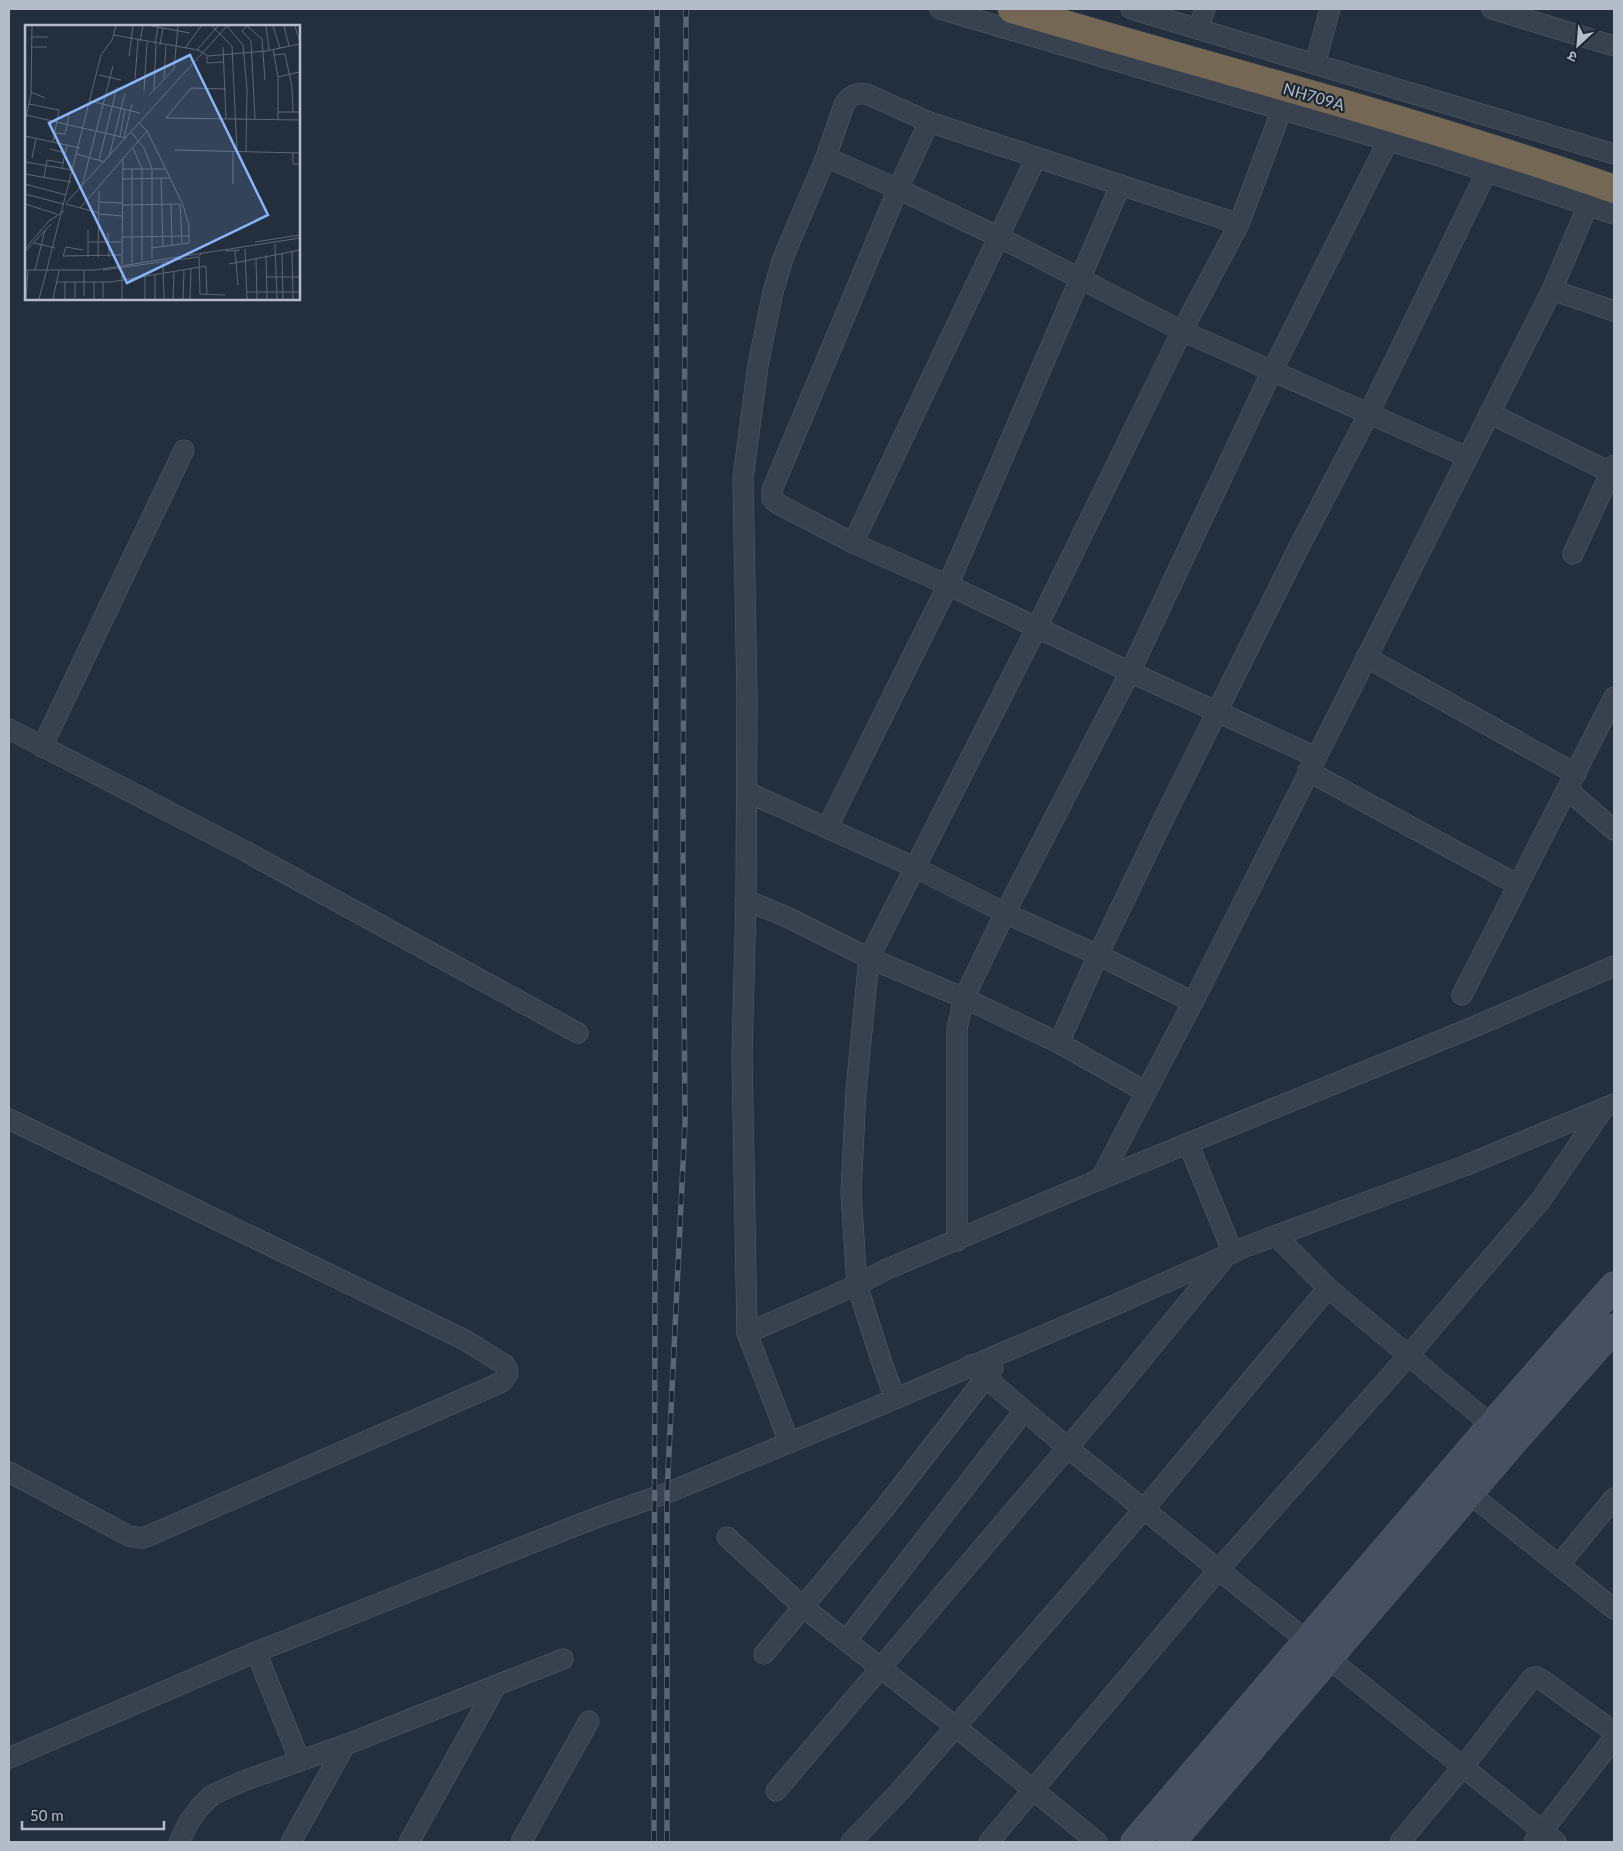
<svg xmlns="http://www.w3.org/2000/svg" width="1623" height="1851" font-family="Lato,'Noto Sans Devanagari',sans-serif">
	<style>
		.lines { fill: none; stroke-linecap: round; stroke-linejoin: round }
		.street-casing { stroke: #565f6c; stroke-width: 21 }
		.secondary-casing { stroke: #565f6c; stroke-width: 29 }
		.highway-casing { stroke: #434c59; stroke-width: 29 }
		.street { stroke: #38414e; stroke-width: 20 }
		.secondary { stroke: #465061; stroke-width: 28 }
		.highway { stroke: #746855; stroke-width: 28 }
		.rail-casing { stroke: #5a6575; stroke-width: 5.5 }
		.rail { stroke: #1d2633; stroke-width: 4; stroke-dasharray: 11; stroke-linecap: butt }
		.labels { text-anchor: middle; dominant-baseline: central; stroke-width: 4.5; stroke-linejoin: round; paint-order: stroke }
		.street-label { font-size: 16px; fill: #b4bcc9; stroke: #1d2633 }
		.inset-road { fill: none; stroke: #5e6776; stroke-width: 1 }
		.view { fill: #8ab4f8; fill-opacity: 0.15; stroke: #8ab4f8; stroke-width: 2.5 }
		.inset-edge { fill: none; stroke: #b4bcc9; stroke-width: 2.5 }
	</style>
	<rect width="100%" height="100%" fill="#242f3e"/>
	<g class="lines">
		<g class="street-casing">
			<g id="street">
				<path d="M940,9L1443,157L1614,214"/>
				<path d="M1131,9L1614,154"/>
				<path d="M1492,9L1614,46"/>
				<path d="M1198,29L1205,9"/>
				<path d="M1315,64L1330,9"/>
				<path d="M929,122L898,189L772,490V499L780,505L853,543L948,585L1130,672L1316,757"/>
				<path d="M826,157L898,189L999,237L1182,331L1467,457"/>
				<path d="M1552,290L1614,311"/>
				<path d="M1489,413L1614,474"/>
				<path d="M853,543L1036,158"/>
				<path d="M1573,554L1614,465"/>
				<path d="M1366,657L1576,774"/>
				<path d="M9,729L245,851L578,1033"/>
				<path d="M42,747L184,450"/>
				<path d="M1308,771L1518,885"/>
				<path d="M1568,790L1614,830"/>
				<path d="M747,792L914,867L1005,913L1098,955L1193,1002"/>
				<path d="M827,828L948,585L1120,186"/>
				<path d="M746,900L789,918L869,958L964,998L1059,1043L1146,1092"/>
				<path d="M1462,995L1614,697"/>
				<path d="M1059,1043L1098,955L1163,820L1298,549L1369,413L1487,171"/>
				<path d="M9,1119L465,1340L505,1365C510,1373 508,1375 502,1382L148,1536L142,1538L129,1536L9,1472"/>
				<path d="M1188,1143L1233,1253"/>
				<path d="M1100,1180L1193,1002L1552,290L1588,205"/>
				<path d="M1276,1236L1328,1288L1502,1434"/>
				<path d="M957,1241V1029L964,998L1005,913L1130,672L1272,371L1388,141"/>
				<path d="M747,1333L857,1285L885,1270L1091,1183L1476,1026L1614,966"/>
				<path d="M971,1365L1068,1448L1556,1842"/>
				<path d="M895,1398L883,1366L857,1285L851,1192L856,1091L869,958L1037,627L1182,331L1239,224L1282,109"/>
				<path d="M789,1442L747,1333L742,1055L746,900L747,697L743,478L758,365L773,292L783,258L826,157L844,105C849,95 856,93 867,94L929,122L1239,224"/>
				<path d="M1460,1486L1614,1609"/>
				<path d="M727,1537L803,1607L956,1727L1097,1842"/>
				<path d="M1559,1565L1614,1498"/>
				<path d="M846,1641L1024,1411"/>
				<path d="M256,1652L300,1761"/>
				<path d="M764,1654L887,1505L993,1368"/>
				<path d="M9,1758L256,1652L593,1519L667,1493L864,1412L1117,1304L1245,1247L1464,1166L1614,1104"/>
				<path d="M776,1791L1114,1393L1223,1260"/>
				<path d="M179,1842L189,1822L199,1808L212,1795L246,1780L345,1745L563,1659"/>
				<path d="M291,1842L345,1745"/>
				<path d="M409,1842L496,1686"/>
				<path d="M521,1842L589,1721"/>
				<path d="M851,1842L900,1791L1144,1509L1328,1288"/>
				<path d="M989,1842L1219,1569L1408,1356L1540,1201L1604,1108"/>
				<path d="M1400,1842L1466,1763L1532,1678L1536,1677L1542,1680L1614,1732"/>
				<path d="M1534,1842L1614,1738"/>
			</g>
		</g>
		<g class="secondary-casing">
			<g id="secondary">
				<path d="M1135,1842L1492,1425L1614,1286"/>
				<path d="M1171,1842L1512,1443L1614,1328"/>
			</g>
		</g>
		<g class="highway-casing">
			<path id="highway" d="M1012,9C1213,68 1416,120 1614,189"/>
		</g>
		<use href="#street" class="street"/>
		<use href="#secondary" class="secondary"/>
		<use href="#highway" class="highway"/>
		<g class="rail-casing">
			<g id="rail">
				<path d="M654,1842L657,9"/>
				<path d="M667,1842V1493L685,1123L683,845L686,9"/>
			</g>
		</g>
		<use href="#rail" class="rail"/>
	</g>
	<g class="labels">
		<g class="street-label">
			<text transform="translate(1314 96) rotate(16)">NH709A</text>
		</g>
	</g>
	<g transform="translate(25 25)">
		<rect width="275" height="275" fill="#242f3e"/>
		<path class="inset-road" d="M127,1L165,8M187,1L207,21L212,127M222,1L217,6L226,16L230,94M222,1L237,14L240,55M241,1L244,25M248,1L255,23M259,1L264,21M270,1L275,18M89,10L173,25L183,31L241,26L275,19M6,12H23M115,16L118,1M130,19L133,2M135,20L138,3M6,22H22M198,22L201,94M160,23L176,1M248,24L253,52V94M172,25L193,1M249,30L260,29L267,62L268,87M104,31L108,1M182,31V38L199,37M74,50L96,55M253,52L275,47M139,53L141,21M110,54L113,15M129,64L131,19M201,64L166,63L141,93L275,95L274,87H253M119,66L122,17M6,67L20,73M124,70L149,44L153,1M65,76L115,88M4,79L34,85L28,117M1,90L101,113M0,96L6,70L7,1M114,98L122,106L134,130L158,180L164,201V218L126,223M106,107L119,123L127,144V234M30,108L40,109L45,86M0,111L55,123M95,111L100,84M99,113L107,79M108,123L117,144V236M25,124L40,128M149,125L275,128M208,127V159M268,128V139H275M51,129L80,137M84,132L100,68M7,133L11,114M74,135L92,62M0,137L47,145M37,143L42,120M98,144H140M0,149L46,157M19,152L22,135L38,138M136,153L138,221M97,154L145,153M0,159L41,170M57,161L88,41M0,169L38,179M74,177L97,178M41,178L202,1L218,20L222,64L221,127M0,179L32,189M41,179L74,188M146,179L147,220M97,180L155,179L157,218M55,183L122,106M74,189L97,191M83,208L84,232M97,212L165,211M63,217H97M230,217L275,210M9,218L30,223M250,219L252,274M0,224L24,196L39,186M220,224L222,274M58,225L41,222L38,231L96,230M200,226L215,225M210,226L213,260M267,226L268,274M0,227L26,199M257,228L258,274M241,230L242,274M63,232V205M73,232L74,166M174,232L175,269L200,270M231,233L232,274M107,238V144M138,238L139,274M97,239L98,134M204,239L275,225M22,244L76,30L87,15L91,1M0,245H21M10,245L20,205M21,245H70L275,213M78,245L173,232L176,229M130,250V274M120,251V274M241,252H275M32,257H86L181,241L182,270M40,257V274M50,257V273M222,267H275M59,271V245M78,273V257M1,274L3,245M14,274L22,244M28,274L34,246M69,274V257M97,274V245M148,274L149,247M158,274L159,245M165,274L166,244"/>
		<path class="view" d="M165,30L243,190L102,258L24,98Z"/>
		<rect width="275" height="275" class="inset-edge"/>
	</g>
	<rect width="1623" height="1851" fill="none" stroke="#b4bcc9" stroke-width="20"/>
	<g transform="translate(1578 45) rotate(206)" stroke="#1d2633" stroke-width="4" paint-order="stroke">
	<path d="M0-4L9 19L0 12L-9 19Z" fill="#b4bcc9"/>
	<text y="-8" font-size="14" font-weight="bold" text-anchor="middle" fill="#b4bcc9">उ</text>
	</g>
	<path d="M22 1821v8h142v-8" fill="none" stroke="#b4bcc9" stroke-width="2.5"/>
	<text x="30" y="1821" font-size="15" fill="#b4bcc9" stroke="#1d2633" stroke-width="4" paint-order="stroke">50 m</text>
</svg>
